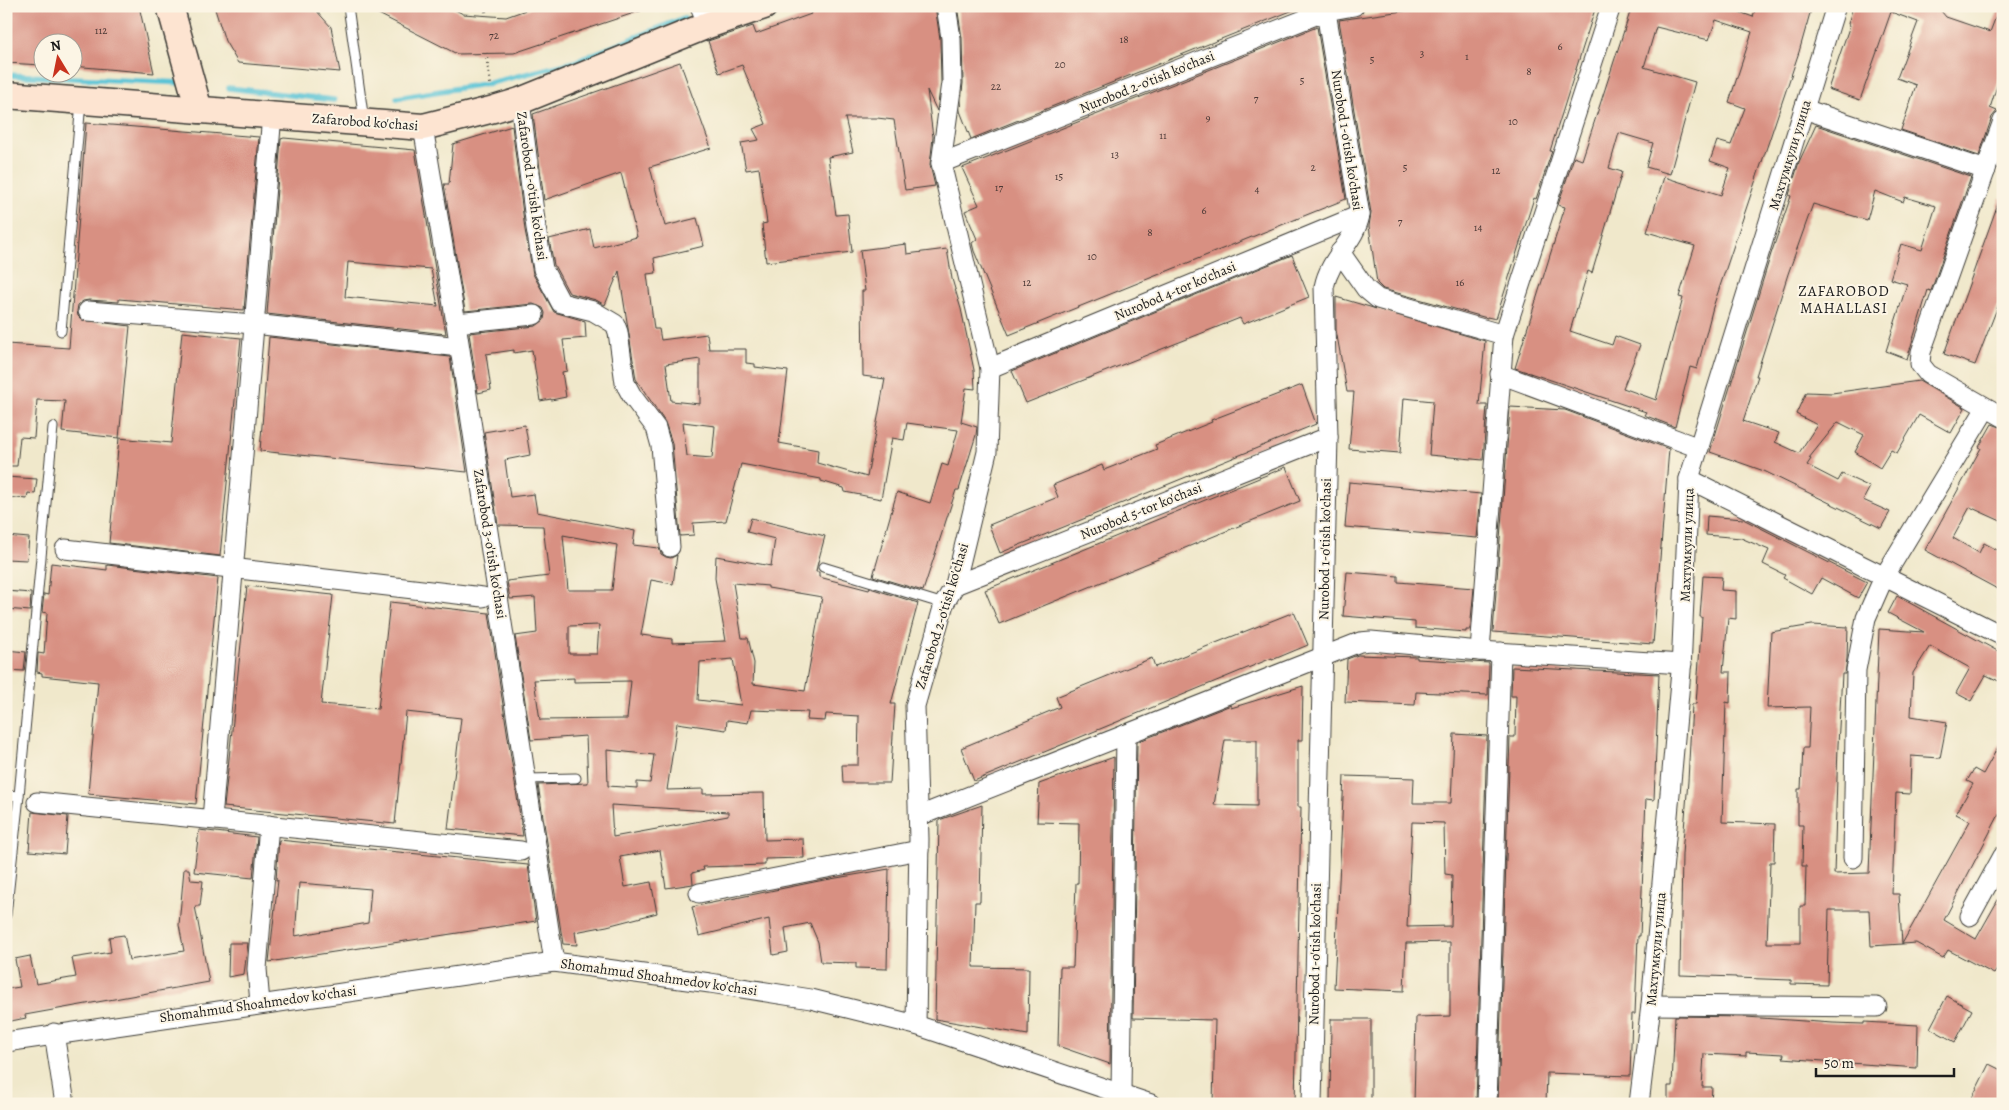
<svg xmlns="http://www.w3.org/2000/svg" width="2009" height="1110" font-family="Alegreya,serif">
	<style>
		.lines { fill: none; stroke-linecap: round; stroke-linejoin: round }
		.stream { stroke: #5bc4d6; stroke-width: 5.5 }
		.building { fill: #d89082; fill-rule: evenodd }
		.lane-casing { stroke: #3c3b36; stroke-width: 11 }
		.street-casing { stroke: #3c3b36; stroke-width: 21 }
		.secondary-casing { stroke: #3c3b36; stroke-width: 29 }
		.path { stroke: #3c3b36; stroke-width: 3; stroke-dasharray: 1 4; stroke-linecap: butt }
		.lane { stroke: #fff; stroke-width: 9 }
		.street { stroke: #fff; stroke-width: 19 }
		.secondary { stroke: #fde4d1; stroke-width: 26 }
		.labels { text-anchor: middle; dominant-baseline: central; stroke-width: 4; stroke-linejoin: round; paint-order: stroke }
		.number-label { font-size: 11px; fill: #4b3936 }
		.street-label { font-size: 14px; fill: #1c1c1c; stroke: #fcf5e5 }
		.neighbourhood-label { font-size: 15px; letter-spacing: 1px; fill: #1c1c1c; stroke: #fcf5e5 }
	</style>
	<rect width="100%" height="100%" fill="#fcf5e5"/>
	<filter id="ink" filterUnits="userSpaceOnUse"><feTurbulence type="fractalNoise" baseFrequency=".02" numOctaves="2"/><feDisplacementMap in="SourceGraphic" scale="10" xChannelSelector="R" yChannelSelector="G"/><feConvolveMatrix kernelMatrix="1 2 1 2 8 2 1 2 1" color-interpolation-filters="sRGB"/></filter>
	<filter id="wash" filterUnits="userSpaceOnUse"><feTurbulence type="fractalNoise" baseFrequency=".0096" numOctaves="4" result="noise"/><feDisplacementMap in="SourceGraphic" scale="20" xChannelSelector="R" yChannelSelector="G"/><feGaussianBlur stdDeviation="1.12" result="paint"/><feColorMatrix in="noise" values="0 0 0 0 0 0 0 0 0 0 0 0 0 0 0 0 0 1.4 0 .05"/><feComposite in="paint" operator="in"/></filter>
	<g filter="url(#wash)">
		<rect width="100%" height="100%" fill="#f0e8cb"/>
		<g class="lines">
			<g class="stream">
				<path d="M6,75L184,83"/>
				<path d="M229,88L334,100"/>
				<path d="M397,98L490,83L574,62L684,18"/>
			</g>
		</g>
		<g id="blocks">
			<g class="building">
				<path d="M6,6H139L154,73L72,66V42H42V65L6,63Z"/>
				<path d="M214,6H295L315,9L331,27L340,72L238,63L225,41Z"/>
				<path d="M363,6H448L463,14L506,17L537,6H645L646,9L514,53L457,54Z"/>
				<path d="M808,6H935L940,39L941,82L937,111L927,90L933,137L930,165L935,186L905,190L894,120L877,118H845L853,152L828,157L836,215L848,214L852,252L766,262L762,224L767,223L759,168L746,170L741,143L759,140L753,129L766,124L742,65L719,73L708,41L753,26L756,34L811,14Z"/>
				<path d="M957,6H1301V7L971,139L960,111L963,83L962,38Z"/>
				<path d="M1438,6H1596L1550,151H1552L1536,199L1534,198L1496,319L1487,317V318L1383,289L1377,283L1369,226L1371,213L1339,20Z"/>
				<path d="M1632,6H1723L1753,17L1756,6H1812L1799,52L1713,307L1697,369L1690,367L1675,427L1644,415L1646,412L1515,368L1565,207L1558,205L1574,157L1582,160ZM1716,20L1752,32L1729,102L1745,108L1731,145L1717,141L1710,161L1730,168L1721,195L1664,177L1647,232L1695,246L1679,297L1683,298L1656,400L1623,388L1640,345L1615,336L1612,345L1570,331L1588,271L1592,273L1622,172L1609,168L1619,133L1653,143L1646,167L1670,174L1695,82L1644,67L1656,27L1709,40Z"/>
				<path d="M1853,6H1937L1946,17L1990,32L2000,6H2003V67L1990,108L1997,111L1992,117L1979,156L1901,130L1916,85L1897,78L1918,22L1891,12L1860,100L1828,89L1850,25L1848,24Z"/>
				<path d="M1317,27L1346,199L1009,335L974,251L972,243L977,239L965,211L979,205L962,168Z"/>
				<path d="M680,62L711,148L650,167L665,226L697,218L704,246L654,258L656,273L647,274L654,329H659L661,340L707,334L709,349H746V363L755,364V367L788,371L779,443L818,450L817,463L867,477L885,379L863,376L862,291H865L860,250L906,244L907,254L947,249L952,279L961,309L974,370L975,389L966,388L961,422L977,427L976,435L959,490H956L923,591L873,576L897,492L930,503L942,464L948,466L958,430L907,423L904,440L892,438L881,499L845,492L844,488L821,481V479L741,464L726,521L693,523L694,535L680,536L672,443L665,422L636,379L619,271L605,305L596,300L569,293L554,265L549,239L590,229L594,248L637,237L621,173L544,200L533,114ZM700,359V404L671,401L666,364ZM683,422L715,426L712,458L687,456Z"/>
				<path d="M86,123L259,137L244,310L119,299V302L89,300L83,301L78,305L77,311L78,316L82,320L130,326L119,438L62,432L65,401L37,400L34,438L20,437L17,466H6V344L69,348Z"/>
				<path d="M1816,125L1971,177L1931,291L1928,290L1907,359L1886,351L1907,284L1890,279L1901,244L1922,250L1936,206L1905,197L1903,202L1875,191L1867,220L1813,204L1788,274L1756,376H1758L1743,421L1779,433L1775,442L1799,453L1817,425L1796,414L1806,392L1832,393L1919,381L1965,408L1951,433L1919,415L1897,453L1891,450L1880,468L1855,452L1864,435L1838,422L1809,458L1811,459L1807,465L1838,481L1842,474L1870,487L1863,500L1890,512L1881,528L1764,471L1710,452L1771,254L1791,196L1789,195L1799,162Z"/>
				<path d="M512,126L525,230L533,274L554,312L585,321L586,338L563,340L567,371L562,372L566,397L551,400V399L540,401L532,350L514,353V350L486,354L491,390L478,393L469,333L536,326L544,320L545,313L543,308L533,304L465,311L444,184H449L453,144Z"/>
				<path d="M284,138L415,150L446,334L267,314L281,139ZM348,262L431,269L438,306L345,297Z"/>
				<path d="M2000,198L2003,199V293L1975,365L1944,354Z"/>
				<path d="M1292,255L1309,297L1243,324L1240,318L1026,403L1012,371Z"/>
				<path d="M1336,297L1485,341L1479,405H1487L1483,460L1429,455L1433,401L1404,398L1400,453L1349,449L1354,392H1347L1336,330Z"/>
				<path d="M182,332L241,338L220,556L109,543L119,438L171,443Z"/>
				<path d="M269,337L450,357L467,472L260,451Z"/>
				<path d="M1302,385L1316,424L1000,553L989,525L1058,497L1053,485L1102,465L1104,470L1157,449L1155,445L1212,422L1211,420Z"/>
				<path d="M1510,407L1565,410L1669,449L1653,644L1493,632Z"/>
				<path d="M1992,424L2003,428V522L1970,507L1953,538L1979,553L1984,543L2003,553V592L1925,550L1981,448L1979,447Z"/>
				<path d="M525,425L530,455L505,460L510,497L534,494L537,512L635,531L633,545L659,548L661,554L666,557L671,558L677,555L673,584L651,580L641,635L672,639V643L726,641L715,578L716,556L771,566L775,539L747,532L751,518L825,536L817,566L816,572H819V577L869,590L870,588L918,603L891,704H895L890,783H843L842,765H858L859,716L826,714L825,721L807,720L808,712L751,710L748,723L727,720L726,730L677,723L667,790L703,789V794L764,793L765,840L803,839L804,858L765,859V865L703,867L704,870L692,873L693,884L666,888L660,850L620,857L625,887L651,882L657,913L607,926L575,932L577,945L563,944L538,785L588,783L586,736L531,740L515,636L537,633L535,597L510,599L507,581L549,576L543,526L498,525L484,432ZM563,535L617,545L612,590H568ZM733,583L768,586V588L822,597L805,691L753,684L754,663L748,638H742ZM599,625L597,654H569V626ZM733,659L741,705L698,700L700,662ZM574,678V682L631,681L627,719L540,720L534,680ZM607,750L654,755L650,783L637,782V788L608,786ZM611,805L728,812V816L613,837Z"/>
				<path d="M1286,467L1300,501L999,624L985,590Z"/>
				<path d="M6,477L37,479L35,494L28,493L27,499L6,497Z"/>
				<path d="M1349,482L1481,494L1477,538L1345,527Z"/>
				<path d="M1707,516L1743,519L1867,582L1858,598L1821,578L1812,594L1783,578L1785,575L1763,564L1769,550L1741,538L1706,535Z"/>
				<path d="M6,536L29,538L27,560L6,559Z"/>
				<path d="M51,563L107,570V565L218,578L196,804L88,794L98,682L42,676V673L37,672L38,653L44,654L47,613L42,612L44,594L48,595Z"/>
				<path d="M1347,572L1398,576V582L1474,588L1470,630H1466V632L1415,628V622L1343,616Z"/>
				<path d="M1703,576L1722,577L1721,590L1736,591V619L1728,618L1723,672H1731L1730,703L1726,702L1722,822L1775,824L1774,862H1770L1767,943H1800V906H1805L1806,866H1802L1803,825H1798V789H1801L1803,748H1808L1810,707L1767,708L1771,632L1812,625L1848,627L1847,659L1845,674H1842L1838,745L1834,874L1869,873L1879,629L1924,632L1888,613L1897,596L2003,654V683L1986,675L1971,701L1956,693L1970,668L1930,646L1913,673L1911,716L1947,722L1940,758L1911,756L1910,794L1896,793L1892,894H1899L1902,944L1871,946L1869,910H1829L1827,985L1791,984V980L1736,978V977L1680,975L1682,854L1688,781L1692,704H1696L1702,617H1700Z"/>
				<path d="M247,586L333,595L321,704L378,709L390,602L489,613L523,836L448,829L461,718L406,712L395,824L224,807Z"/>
				<path d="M6,591L31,593L30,611L6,609Z"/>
				<path d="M1294,612L1308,645L1272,660V658L974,781L961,748L1060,707L1056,697L1152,658L1155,667Z"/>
				<path d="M6,650L26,652L24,671L6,670Z"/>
				<path d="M1358,655L1417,657V659L1489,663L1488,695L1416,692L1415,705L1345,702L1347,659Z"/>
				<path d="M1512,667L1659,674L1654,800L1646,799L1640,936H1638L1635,1014H1632L1630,1076L1547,1073L1546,1104H1498L1510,737H1515L1516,696H1511Z"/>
				<path d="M1303,686L1302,740H1298V807H1301L1295,1104H1213L1215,1020L1133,1018L1137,742L1231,705V708ZM1225,740H1257V806L1214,805Z"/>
				<path d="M1454,734L1487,736L1476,1104H1414L1416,1017L1450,1016V942L1406,943L1404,991L1334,988L1344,776L1414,778L1413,803H1451ZM1412,822L1444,823L1445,874L1452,875L1451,926L1407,927Z"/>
				<path d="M2003,738V807L1944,920L1976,939L2003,891V960L1994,974L1948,950L1943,958L1916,943L1902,944L1970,821L1956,814L1973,784L1967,781L1974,769L1983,774Z"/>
				<path d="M1114,757L1110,1064L1058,1046L1060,967H1073L1076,883H1078L1079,823L1037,822L1039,784Z"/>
				<path d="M982,805L980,902H975L973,967L1029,968L1028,1035L935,1019L939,820Z"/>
				<path d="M32,812L68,816L65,854L29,851Z"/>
				<path d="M199,830L257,837L253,878L194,872Z"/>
				<path d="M279,840L528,865L536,921L269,962L278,880H276ZM299,883L371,889L368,923L295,936Z"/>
				<path d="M184,869H189L191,880L203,881L200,906H195L209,982L25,1015L26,1018L6,1022V989L20,987L15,959L30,956L36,984L76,977L72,958L111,952L109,937L124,935L129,960L184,951L179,925Z"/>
				<path d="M889,869L887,969L856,968V963L821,962L818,942L810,923L785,928L788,952L773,955L769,919L699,936L692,907L819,881Z"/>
				<path d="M229,943H248L244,974L228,977Z"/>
				<path d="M1947,996L1972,1010L1955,1042L1930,1028Z"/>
				<path d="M1675,1016L1746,1017L1833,1023L1864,1024V1022L1918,1025L1917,1068L1783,1058L1784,1054L1746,1052V1056L1704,1054L1702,1087H1712L1711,1104H1668V1086H1672Z"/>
				<path d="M1331,1019H1371V1104H1330Z"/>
				<path d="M1989,1064L2003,1071V1095L1998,1104H1969Z"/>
			</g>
		</g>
	</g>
	<g filter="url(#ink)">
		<use href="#blocks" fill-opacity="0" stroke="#3c3b36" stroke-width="1"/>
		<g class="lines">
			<g class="lane-casing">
				<g id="lane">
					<path d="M348,6L364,121"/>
					<path d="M61,331L81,102"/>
					<path d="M823,567L944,604"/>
					<path d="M526,779L576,778"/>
					<path d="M6,795L19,796L6,915"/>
					<path d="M19,796L53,427"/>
				</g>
			</g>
			<g class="street-casing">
				<g id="street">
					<path d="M700,6L708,25"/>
					<path d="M520,101L536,228L543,269L561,303L593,311L615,324L618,332L625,383L632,396L656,428L661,446L670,547"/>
					<path d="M1804,109L1986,170"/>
					<path d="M2003,121L1921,352L1920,364L1928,374L2003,417"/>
					<path d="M423,127L456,323L554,962"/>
					<path d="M941,163L1326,11L1354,6"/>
					<path d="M1340,252L1366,289L1378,299L1504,335"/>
					<path d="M88,311L254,324L450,346"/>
					<path d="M456,323L534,315"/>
					<path d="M990,368L1360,215"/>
					<path d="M1500,374L1699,448"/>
					<path d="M1689,479L2003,636"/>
					<path d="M65,549L483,597"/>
					<path d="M955,585L1328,437"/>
					<path d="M1480,651L1504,335L1611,6"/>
					<path d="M37,802L521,851"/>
					<path d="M919,816L1360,642L1371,641L1480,651L1682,664"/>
					<path d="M212,819L272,115"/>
					<path d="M1853,858L1856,670L1866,618L1884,577L1986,408"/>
					<path d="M699,893L919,850"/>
					<path d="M1970,916L2003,856"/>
					<path d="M260,1003L257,969L269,825"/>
					<path d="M1651,1005L1877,1007"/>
					<path d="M916,1025L919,839L915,706L944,604L955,585L987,452L990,368L941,163L952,83L951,38L946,6"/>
					<path d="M54,1033L65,1104"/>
					<path d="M6,1042L554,962L710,983L811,999L916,1025L1151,1104"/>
					<path d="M1121,1092L1126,734"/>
					<path d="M1312,1104L1328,437L1324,287C1330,257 1355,242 1360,215L1325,6"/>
					<path d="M1487,1104L1501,652"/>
					<path d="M1639,1104L1651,1005L1681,671L1689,479L1836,6"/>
				</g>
			</g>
			<g class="secondary-casing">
				<g id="secondary">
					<path d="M170,6L199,110"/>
					<path d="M6,95L423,127L494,109L520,101L708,25L764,6"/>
				</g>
			</g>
			<g class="path">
				<path d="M485,6L486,15"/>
				<path d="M486,53L491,87"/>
			</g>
			<use href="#lane" class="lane"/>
			<use href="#street" class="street"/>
			<use href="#secondary" class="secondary"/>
		</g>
	</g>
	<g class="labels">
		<g class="number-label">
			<text x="101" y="30">112</text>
			<text x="494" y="35">72</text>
			<text x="1124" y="39">18</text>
			<text x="1560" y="46">6</text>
			<text x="1422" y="53">3</text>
			<text x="1467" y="56">1</text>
			<text x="1372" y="59">5</text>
			<text x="1060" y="64">20</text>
			<text x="1529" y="71">8</text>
			<text x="1302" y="80">5</text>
			<text x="996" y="86">22</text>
			<text x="1256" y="98">7</text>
			<text x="1208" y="117">9</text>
			<text x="1513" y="121">10</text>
			<text x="1163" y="135">11</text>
			<text x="1115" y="154">13</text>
			<text x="1313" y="167">2</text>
			<text x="1405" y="167">5</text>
			<text x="1496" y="170">12</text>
			<text x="1059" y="176">15</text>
			<text x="999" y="187">17</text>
			<text x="1257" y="189">4</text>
			<text x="1204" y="210">6</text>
			<text x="1400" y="221">7</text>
			<text x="1478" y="227">14</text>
			<text x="1150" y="232">8</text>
			<text x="1092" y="256">10</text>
			<text x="1027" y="282">12</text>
			<text x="1460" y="282">16</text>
		</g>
		<g class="street-label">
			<text transform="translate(1147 82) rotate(-22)">Nurobod 2-o'tish ko'chasi</text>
			<text transform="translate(365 122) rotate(4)">Zafarobod ko'chasi</text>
			<text transform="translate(1347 140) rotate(81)">Nurobod 1-o'tish ko'chasi</text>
			<text transform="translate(1790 155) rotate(-73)">Махтумкули улица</text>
			<text transform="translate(532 186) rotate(82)">Zafarobod 1-o'tish ko'chasi</text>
			<text transform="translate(1175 291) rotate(-23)">Nurobod 4-tor ko'chasi</text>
			<text transform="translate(1141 511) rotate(-22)">Nurobod 5-tor ko'chasi</text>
			<text transform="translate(490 544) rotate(81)">Zafarobod 3-o'tish ko'chasi</text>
			<text transform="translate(1687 545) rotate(-88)">Махтумкули улица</text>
			<text transform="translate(1325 549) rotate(-89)">Nurobod 1-o'tish ko'chasi</text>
			<text transform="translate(942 616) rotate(-73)">Zafarobod 2-o'tish ko'chasi</text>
			<text transform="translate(1656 949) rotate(-85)">Махтумкули улица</text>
			<text transform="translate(1315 954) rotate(-89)">Nurobod 1-o'tish ko'chasi</text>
			<text transform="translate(659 977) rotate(8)">Shomahmud Shoahmedov ko'chasi</text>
			<text transform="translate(258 1004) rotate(-8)">Shomahmud Shoahmedov ko'chasi</text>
		</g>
		<g class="neighbourhood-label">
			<text x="1844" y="291">ZAFAROBOD<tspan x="1844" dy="17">MAHALLASI</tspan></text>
		</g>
	</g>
	<rect width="2009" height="1110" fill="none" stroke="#fcf5e5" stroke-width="25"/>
	<g transform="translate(58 58) rotate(350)"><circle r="24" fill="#fcf5e5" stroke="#a29e95"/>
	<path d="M0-4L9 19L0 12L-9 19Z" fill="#c8321e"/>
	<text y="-8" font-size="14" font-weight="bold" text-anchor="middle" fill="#1c1c1c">N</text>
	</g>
	<path d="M1816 1068v8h138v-8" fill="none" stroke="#1c1c1c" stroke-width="2.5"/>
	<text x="1824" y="1068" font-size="15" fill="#1c1c1c" stroke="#fcf5e5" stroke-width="4" paint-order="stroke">50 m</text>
</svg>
